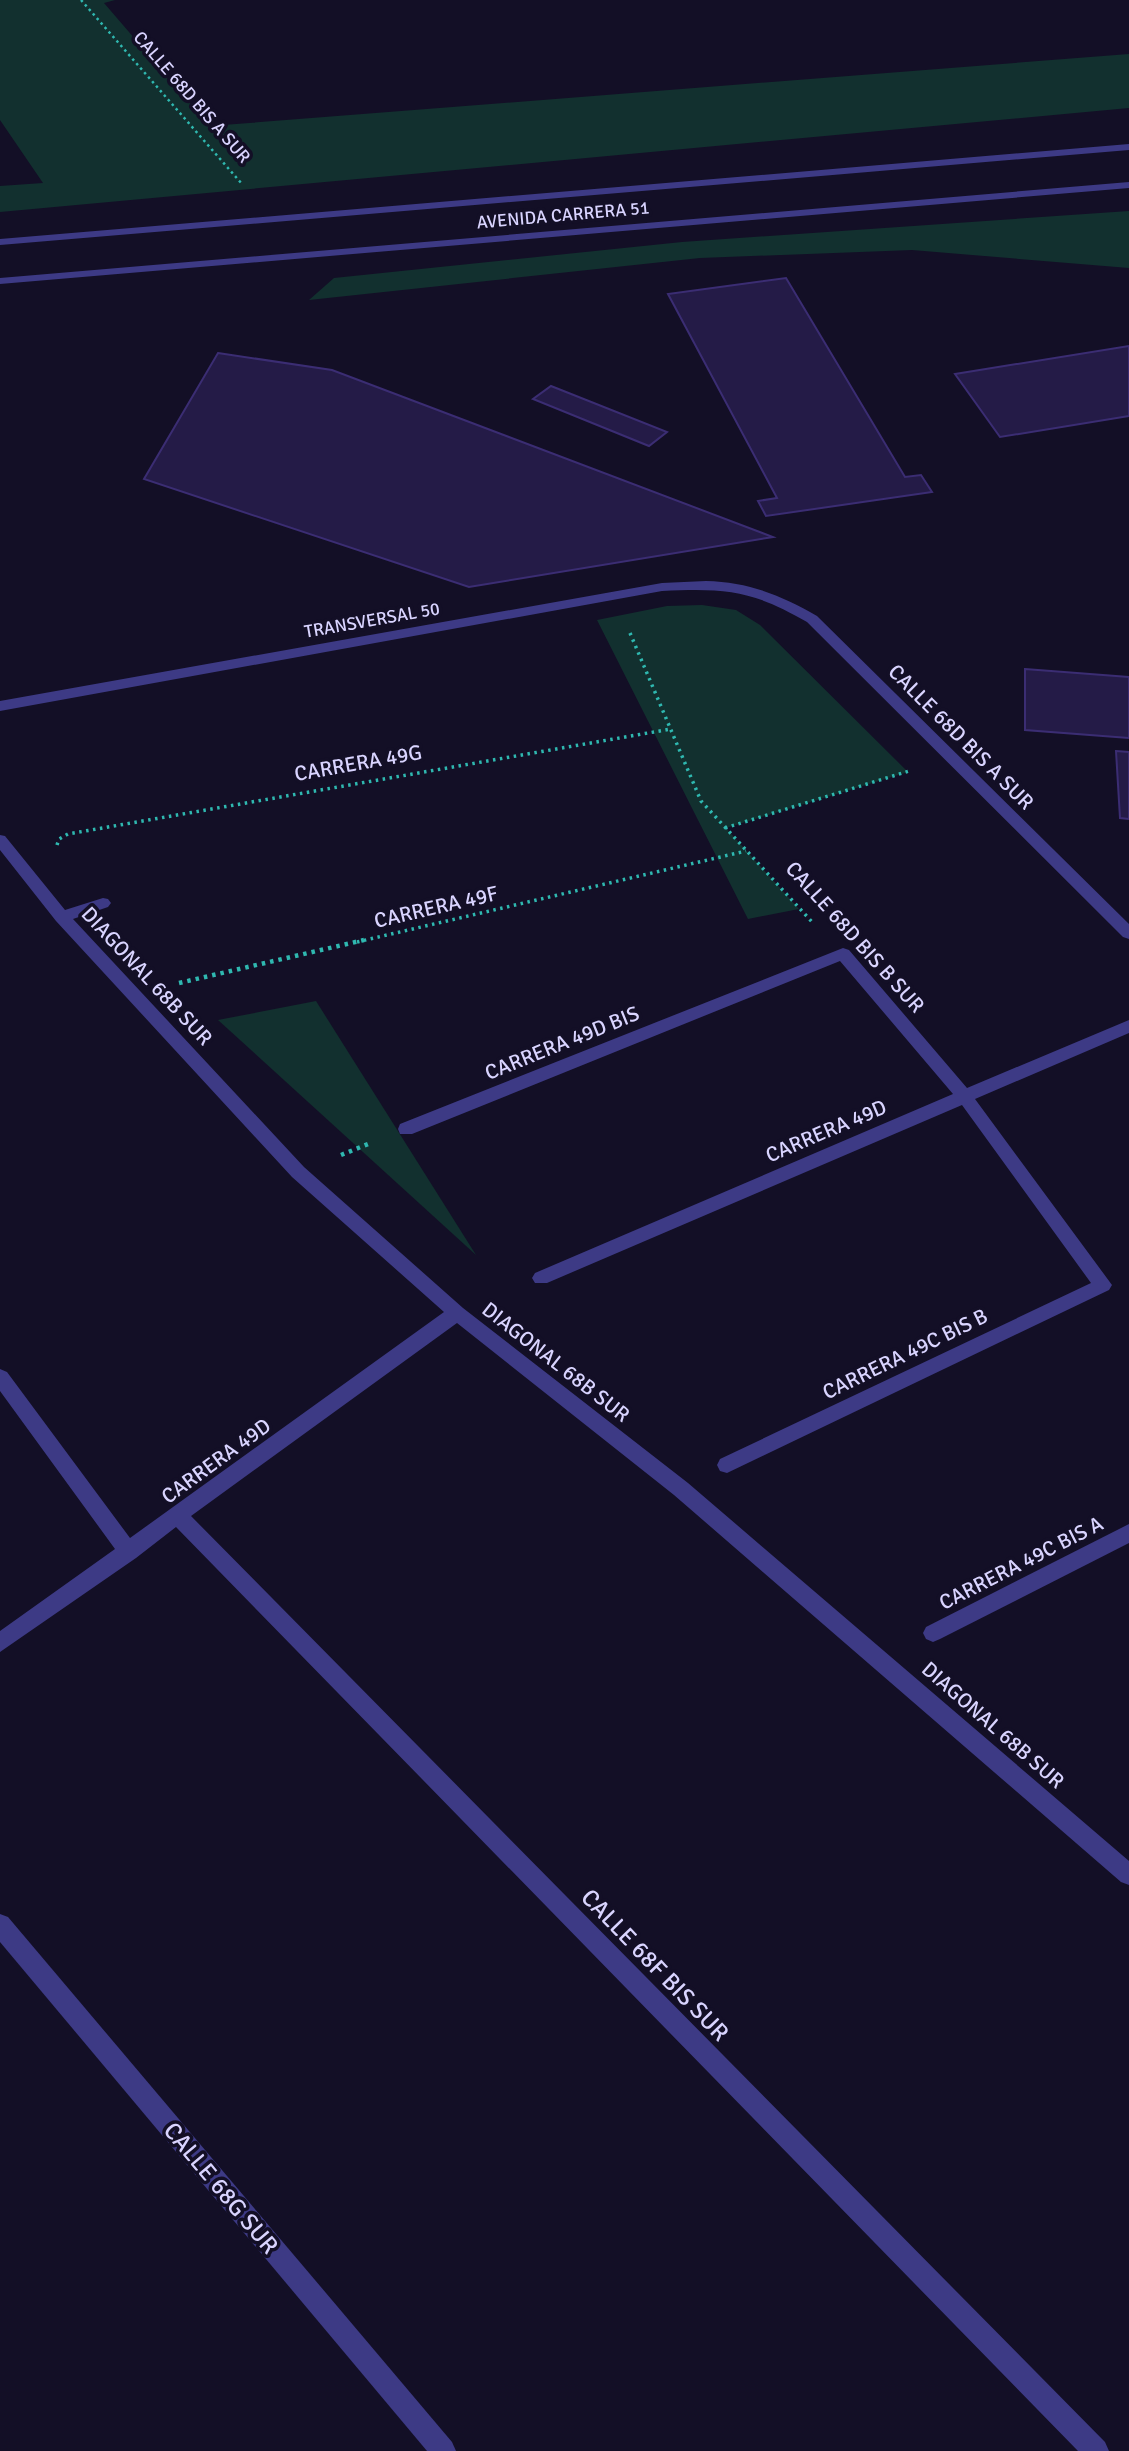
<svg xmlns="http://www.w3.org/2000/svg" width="1129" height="2451" font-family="Signika,sans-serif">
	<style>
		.green { fill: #12302f }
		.building { fill: #241b47; stroke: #3b2d73; stroke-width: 2 }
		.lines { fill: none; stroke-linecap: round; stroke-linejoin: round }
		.path-far2 { stroke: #2fb8b0; stroke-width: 2.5; stroke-dasharray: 2.5 3.5; stroke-linecap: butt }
		.path-far1 { stroke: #2fb8b0; stroke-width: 3.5; stroke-dasharray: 2.5 4.5; stroke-linecap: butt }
		.path { stroke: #2fb8b0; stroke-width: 4.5; stroke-dasharray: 3.5 5; stroke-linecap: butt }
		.minor { fill: #3d3a85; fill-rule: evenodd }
		.labels { text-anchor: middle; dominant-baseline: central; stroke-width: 7; stroke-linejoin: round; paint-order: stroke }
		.far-street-label { font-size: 18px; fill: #d9d4ff; stroke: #130f26 }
		.street-label { font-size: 21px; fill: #d9d4ff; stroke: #130f26 }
		.near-street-label { font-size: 24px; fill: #d9d4ff; stroke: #130f26 }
	</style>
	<rect width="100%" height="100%" fill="#130f26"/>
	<g class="green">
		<path d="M0,0H115L104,3L210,126L1129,54V108L0,212V186L43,183L0,120Z"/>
		<path d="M1129,211V268L912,250L700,258L309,300L334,278L682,242Z"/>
		<path d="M702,605L736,610L760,625L908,772L726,828L799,909L748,919L597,620L667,606Z"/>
		<path d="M316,1001L476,1255L218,1020Z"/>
	</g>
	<g class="building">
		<path d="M786,278L905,477L921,475L932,492L766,516L758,501L777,498L668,294Z"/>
		<path d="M1129,346V416L1000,437L955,374Z"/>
		<path d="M218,353L332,370L773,537L469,587L144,479Z"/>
		<path d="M551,386L667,432L649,446L533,399Z"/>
		<path d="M1025,669L1129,677V738L1025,730Z"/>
		<path d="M1116,751L1129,752V819L1120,818Z"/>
	</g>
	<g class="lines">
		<path class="path-far2" d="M81,0L242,184"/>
		<g class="path-far1">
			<path d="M630,633L701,801L813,923"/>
			<path d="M725,828L909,771"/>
			<path d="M57,845L59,839L68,834L671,729"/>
			<path d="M357,942L746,851"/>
		</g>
		<g class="path">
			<path d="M179,983L364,940"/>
			<path d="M341,1155L368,1144"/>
		</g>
		<g class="minor">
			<path d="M1129,144V150L0,245V239Z"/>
			<path d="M1129,182V188L0,284V278Z"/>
			<path d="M706,581C748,582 781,595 817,616L1129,924V939L1123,937L807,622C752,590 725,588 662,591L0,711V701L662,583Z"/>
			<path d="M0,835L5,836L65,910L103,898L108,899L111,903L108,907L73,919L304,1167L463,1308L688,1483L1129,1861V1885L1121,1882L674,1495L457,1323L191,1516L1105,2442L1109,2451H1078L176,1527L136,1558L0,1652V1631L115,1549L0,1391V1369L7,1372L130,1538L444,1312L292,1177L56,921L0,850Z"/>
			<path d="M843,948L849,950L967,1088L1129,1020V1033L975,1099L1112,1285L1109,1290L727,1473L720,1471L717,1465L720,1459L1091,1283L962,1105L547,1283H535L532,1278L535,1273L953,1094L840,961L412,1134H400L398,1129L400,1124Z"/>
			<path d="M1129,1524V1543L940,1639L933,1642L926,1639L923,1633L926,1627Z"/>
			<path d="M0,1914L8,1917L452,2442L456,2451H427L0,1942Z"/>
		</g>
	</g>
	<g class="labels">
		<g class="far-street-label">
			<text transform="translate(192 97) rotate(49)">CALLE 68D BIS A SUR</text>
			<text transform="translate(563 215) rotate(-5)">AVENIDA CARRERA 51</text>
			<text transform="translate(372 620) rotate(-10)">TRANSVERSAL 50</text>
		</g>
		<g class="street-label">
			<text transform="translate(961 737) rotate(45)">CALLE 68D BIS A SUR</text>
			<text transform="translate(358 763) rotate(-10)">CARRERA 49G</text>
			<text transform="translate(436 907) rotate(-13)">CARRERA 49F</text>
			<text transform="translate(855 937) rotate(48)">CALLE 68D BIS B SUR</text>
			<text transform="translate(147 976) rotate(47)">DIAGONAL 68B SUR</text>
			<text transform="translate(562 1043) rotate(-22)">CARRERA 49D BIS</text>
			<text transform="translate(826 1131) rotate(-23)">CARRERA 49D</text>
			<text transform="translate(905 1354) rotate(-26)">CARRERA 49C BIS B</text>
			<text transform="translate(556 1362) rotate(38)">DIAGONAL 68B SUR</text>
			<text transform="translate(216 1461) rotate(-36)">CARRERA 49D</text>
			<text transform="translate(1021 1563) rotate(-27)">CARRERA 49C BIS A</text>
			<text transform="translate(993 1725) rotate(41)">DIAGONAL 68B SUR</text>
		</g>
		<g class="near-street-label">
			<text transform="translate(655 1965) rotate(46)">CALLE 68F BIS SUR</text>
			<text transform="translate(221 2188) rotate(50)">CALLE 68G SUR</text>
		</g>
	</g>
</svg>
